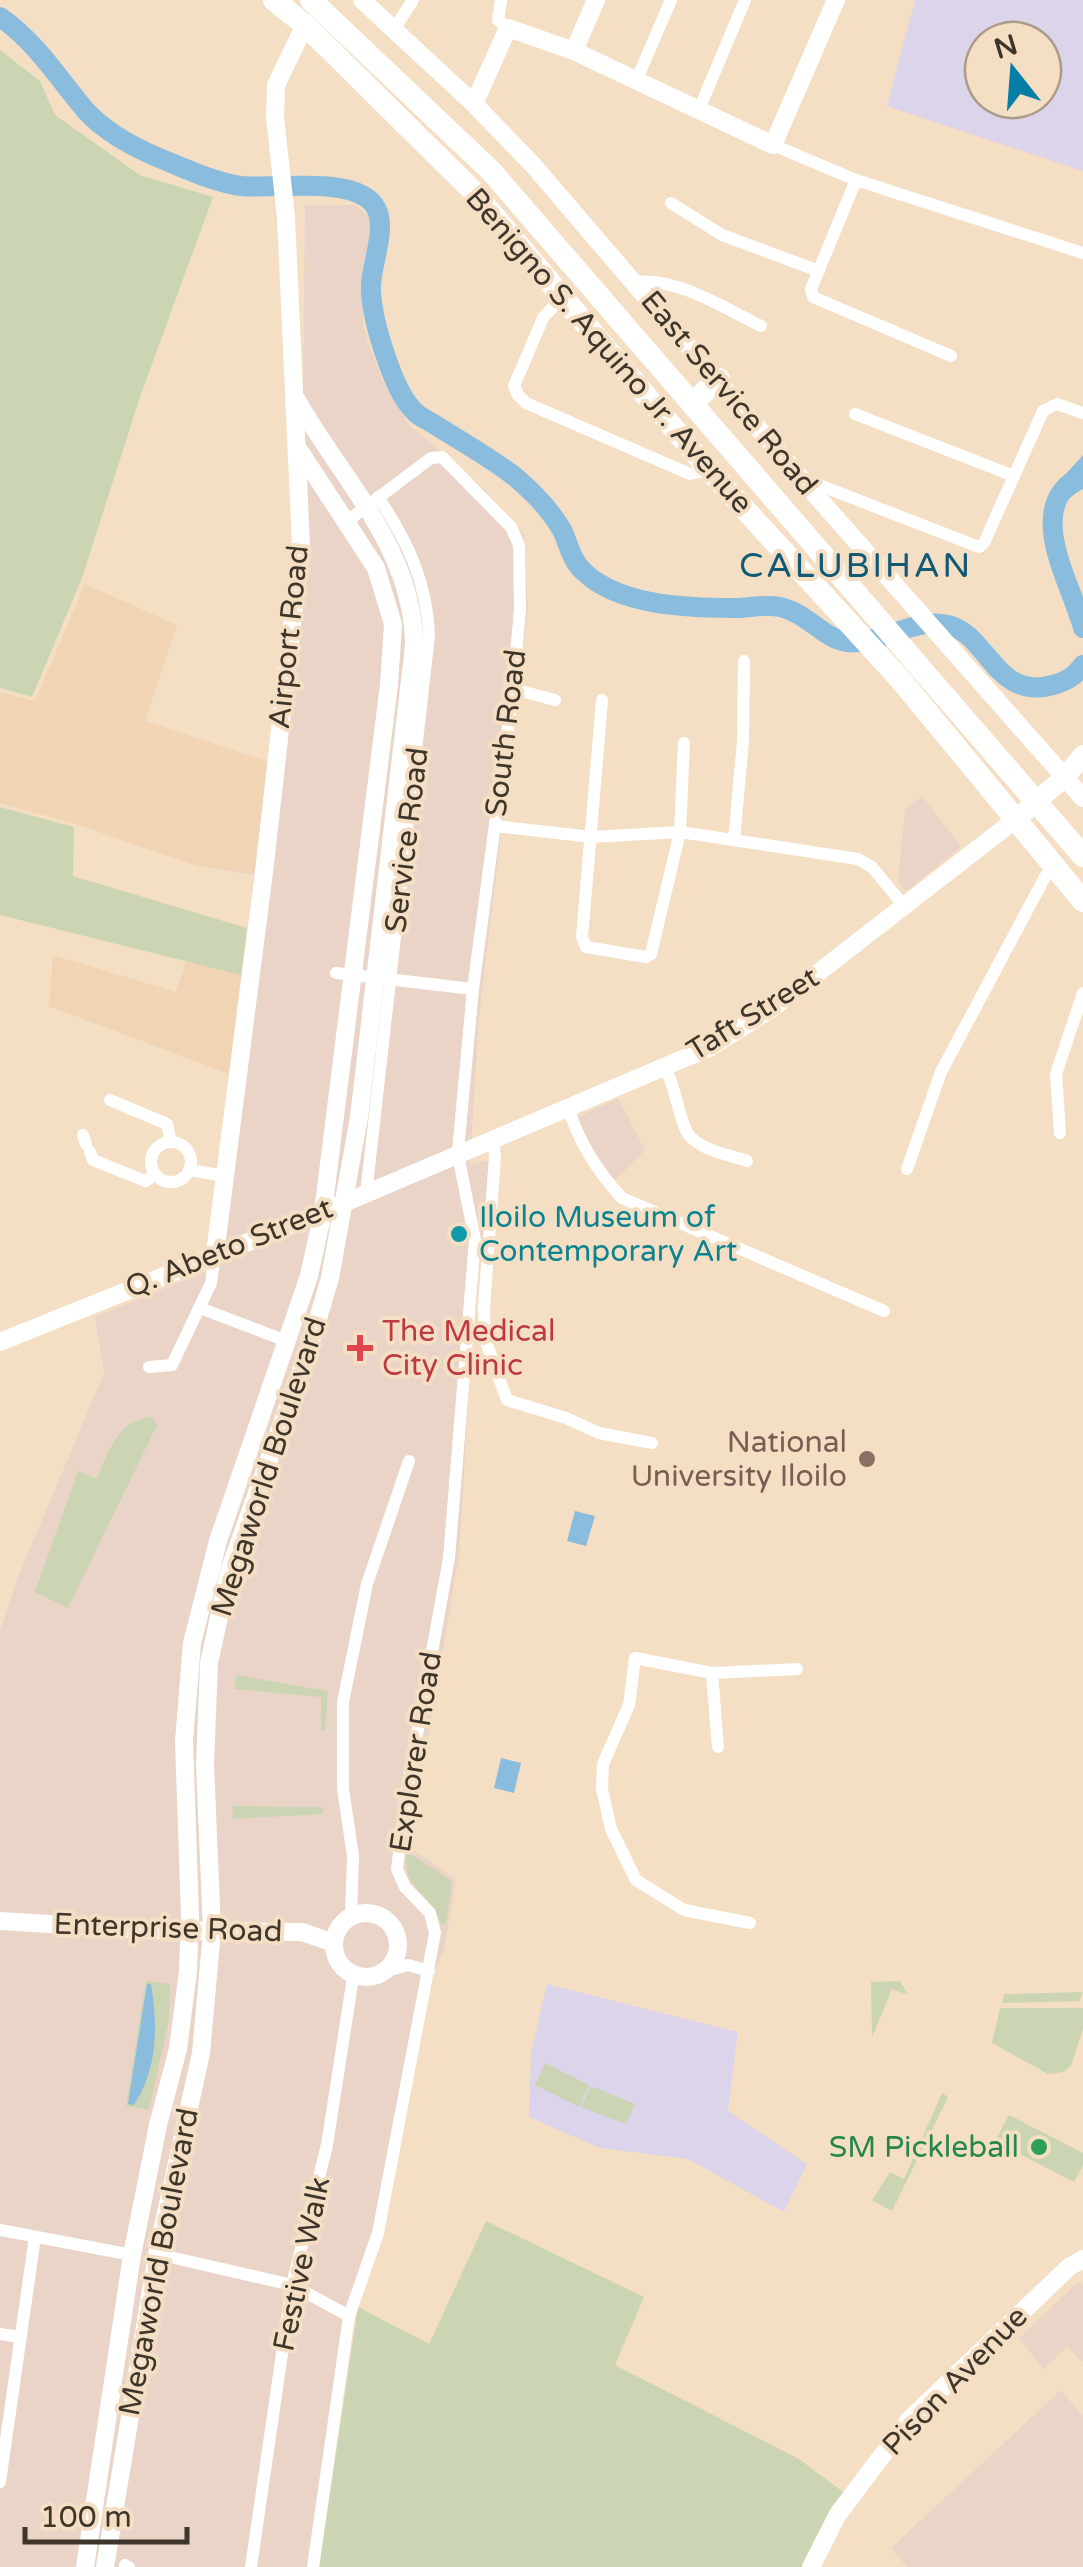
<svg xmlns="http://www.w3.org/2000/svg" width="1083" height="2567" font-family="'Varela Round',sans-serif">
	<style>
		.commercial { fill: #e9d4c7 }
		.built { fill: #f0d4b4 }
		.education { fill: #dcd4ea; fill-rule: evenodd }
		.green { fill: #cbd5b3 }
		.water { fill: #8abcde }
		.lines { fill: none; stroke-linecap: round; stroke-linejoin: round }
		.river { stroke: #8abcde; stroke-width: 20 }
		.street { stroke: #fff; stroke-width: 12 }
		.secondary { stroke: #fff; stroke-width: 18 }
		.primary { stroke: #fff; stroke-width: 20 }
		.highway { stroke: #fff; stroke-width: 22 }
		.culture-dot { fill: #0f9aa8; stroke: #f5dfc4; stroke-width: 4 }
		.health-dot { fill: #e0444e; stroke: #f5dfc4; stroke-width: 4 }
		.education-dot { fill: #8d6e63; stroke: #f5dfc4; stroke-width: 4 }
		.leisure-dot { fill: #2e9e5b; stroke: #f5dfc4; stroke-width: 4 }
		.labels { text-anchor: middle; dominant-baseline: central; stroke-width: 8; stroke-linejoin: round; paint-order: stroke }
		.street-label { font-size: 30px; fill: #3e352b; stroke: #f5dfc4 }
		.culture-label { font-size: 30px; fill: #0d838f; stroke: #f5dfc4; text-anchor: start }
		.health-label { font-size: 30px; fill: #be3a42; stroke: #f5dfc4; text-anchor: start }
		.education-label { font-size: 30px; fill: #785e54; stroke: #f5dfc4; text-anchor: end }
		.leisure-label { font-size: 30px; fill: #27864d; stroke: #f5dfc4; text-anchor: end }
		.quarter-label { font-size: 35px; letter-spacing: 2.5px; fill: #105a75; stroke: #f5dfc4 }
	</style>
	<rect width="100%" height="100%" fill="#f5dfc4"/>
	<g class="commercial">
		<path d="M305,205H355L369,216L371,240L362,279L363,327L380,375L408,424L484,489L524,535L528,609L479,1017L470,1165L491,1160L472,1341L459,1556L419,1794L406,1845L456,1879L444,1950L432,1977L355,2315L319,2567H0V1631L18,1577L104,1373L95,1317L206,1271L254,875L197,866L203,816L262,818L294,524L303,394Z"/>
		<path d="M922,796L961,847L906,891L898,882L905,809Z"/>
		<path d="M618,1098L645,1150L614,1181L600,1165L576,1118Z"/>
		<path d="M1079,2281L1083,2286V2362L1067,2346L1044,2370L1019,2338Z"/>
		<path d="M1061,2390L1083,2417V2567H907L891,2548Z"/>
	</g>
	<g class="built">
		<path d="M85,584L177,625L145,721L268,762L254,874L197,866L75,824L0,803V692L35,701Z"/>
		<path d="M53,955L176,992L186,961L241,975L229,1074L49,1006Z"/>
	</g>
	<g class="education">
		<path d="M915,0H1083V171L887,106ZM983,40H1043V100H983Z"/>
		<path d="M547,1984L738,2032L728,2111L807,2164L784,2212L688,2159L600,2148L529,2117L531,2053Z"/>
	</g>
	<g class="green">
		<path d="M0,50L40,81L55,115L140,175L213,197L139,400L82,578L32,697L0,688Z"/>
		<path d="M0,807L74,827L73,876L247,928L241,975L0,915Z"/>
		<path d="M152,1417L157,1425L68,1608L35,1592L78,1471L97,1479C108,1452 118,1419 152,1417Z"/>
		<path d="M236,1675L328,1691L325,1731H321V1697L235,1689Z"/>
		<path d="M232,1806L323,1807V1814L233,1819Z"/>
		<path d="M407,1852L452,1881L446,1925L441,1924C430,1892 401,1888 407,1852Z"/>
		<path d="M146,1981L170,1984L169,2020L149,2110L126,2106Z"/>
		<path d="M900,1981L908,1995L892,1989L872,2037L871,1982Z"/>
		<path d="M1083,1992L1079,2001L1002,2003L1004,1994Z"/>
		<path d="M1000,2008H1083V2028L1071,2066L1064,2072L1048,2074L992,2043Z"/>
		<path d="M545,2063L589,2085L579,2107L535,2085Z"/>
		<path d="M591,2086L635,2104L626,2124L581,2107Z"/>
		<path d="M942,2093L948,2097L892,2211L872,2200L890,2172L904,2179Z"/>
		<path d="M1009,2115L1083,2153V2165L1074,2182L995,2141Z"/>
		<path d="M486,2221L644,2297L615,2365L799,2459L847,2495L803,2567H319L358,2307L429,2344Z"/>
	</g>
	<g class="water">
		<path d="M1083,455V489C1062,499 1056,519 1053,541L1049,493Z"/>
		<path d="M575,1511L595,1516L586,1546L567,1541Z"/>
		<path d="M501,1758L521,1763L514,1793L494,1788Z"/>
		<path d="M147,1984H151C158,2027 158,2067 134,2105L128,2104Z"/>
	</g>
	<g class="lines">
		<g class="river">
			<path d="M0,17C36,42 58,78 86,111C107,134 141,151 169,162C190,171 218,183 241,186C276,189 338,178 367,198C395,218 369,263 371,291C372,312 379,337 386,357C392,375 400,396 413,410C418,416 425,419 432,423C459,440 488,456 514,476C533,492 551,510 563,532C569,546 572,561 584,572C620,606 688,608 735,608C749,608 766,604 780,607C814,615 825,646 860,642C888,639 917,618 948,625C988,634 995,701 1053,685C1067,681 1075,676 1083,665"/>
			<path d="M1083,475C1021,505 1071,582 1083,628"/>
		</g>
		<g class="street">
			<path d="M501,0L498,20L508,28"/>
			<path d="M393,31L413,0"/>
			<path d="M637,79L671,0"/>
			<path d="M698,112L745,0"/>
			<path d="M773,145L856,180L1083,253"/>
			<path d="M856,180L811,289L813,297L951,356"/>
			<path d="M671,203L722,235L819,271"/>
			<path d="M635,282C677,277 724,308 761,326"/>
			<path d="M562,297L543,318L514,386L518,395L526,403L690,474L709,470"/>
			<path d="M855,414L1014,476"/>
			<path d="M812,491L819,485L979,547L984,543L1043,411L1057,404L1083,413"/>
			<path d="M513,689L555,700"/>
			<path d="M602,700L582,937L586,947L646,957L651,954L680,832L684,743"/>
			<path d="M495,826L592,837L680,832L858,859L872,867L905,907"/>
			<path d="M734,840L743,741L744,661"/>
			<path d="M336,973L473,989"/>
			<path d="M665,1067C675,1085 680,1124 689,1135C700,1150 730,1155 747,1161"/>
			<path d="M110,1100L167,1124L171,1142"/>
			<path d="M568,1107C579,1143 597,1171 622,1198L884,1311"/>
			<path d="M1060,1133L1056,1074L1083,993"/>
			<path d="M83,1135L86,1144"/>
			<path d="M493,1139L495,1156L484,1307L485,1339L507,1400L566,1418L599,1433L652,1443"/>
			<circle cx="171" cy="1162" r="20"/>
			<path d="M90,1152L93,1160L145,1181L155,1175"/>
			<path d="M907,1169L941,1072L1045,877L1055,865"/>
			<path d="M189,1170L226,1176"/>
			<path d="M366,1194L429,635C427,582 407,540 378,497"/>
			<path d="M200,1308L289,1342"/>
			<path d="M149,1367L172,1365L211,1283L215,1254"/>
			<path d="M712,1673L718,1747"/>
			<path d="M351,1917L353,1856L343,1789V1702L367,1584L409,1461"/>
			<path d="M750,1923L684,1910L636,1880L611,1829L602,1789L603,1764L629,1705L635,1658L712,1673L797,1669"/>
			<path d="M383,1972L408,1965L429,1971"/>
			<path d="M0,2230L132,2255"/>
			<path d="M157,2254L292,2285L349,2316"/>
			<path d="M0,2334L20,2337"/>
			<path d="M0,2482L35,2237"/>
			<path d="M125,2565L129,2567"/>
			<path d="M251,2567L292,2285L327,2145L354,1971L345,1969"/>
			<path d="M313,2567L349,2316L378,2233L435,1933L430,1913L405,1887L397,1869L407,1789L449,1558L475,1240L458,1155L459,1140L473,989L513,689L520,609L519,545L511,527L442,457L431,458L346,522"/>
		</g>
		<g class="secondary">
			<path d="M362,0L474,104L533,165L812,491L1083,798"/>
			<path d="M574,51L773,145L836,0"/>
			<path d="M474,104L508,28L574,51L596,0"/>
			<path d="M215,1254L264,872L301,545L286,217L275,117L276,85L305,25"/>
			<path d="M0,1342L323,1212L711,1047L774,1007L1016,819"/>
			<circle cx="366" cy="1945" r="32"/>
			<path d="M0,1921L146,1930L302,1932L334,1943"/>
			<path d="M85,2567L132,2255L158,2125L178,2049L188,1971L190,1916L184,1741L192,1643L218,1541L309,1276L323,1212L389,685L393,624L376,568L297,447"/>
			<path d="M105,2567L157,2254L201,2053L212,1931L205,1764L209,1663L229,1571L311,1342L330,1278L359,1117L414,646C414,547 339,477 294,395"/>
			<path d="M811,2567L838,2514L909,2420L1069,2267L1083,2259"/>
		</g>
		<path class="primary" d="M1016,819L1066,776L1083,755"/>
		<g class="highway">
			<path d="M274,0L305,25L472,190L709,470L900,679L1083,901"/>
			<path d="M311,0L491,171L1083,856"/>
			<path d="M693,402L719,379"/>
		</g>
	</g>
	<circle class="culture-dot" cx="459" cy="1234" r="10"/>
	<path class="health-dot" d="M355 1333h10v10h10v10h-10v10h-10v-10h-10v-10h10z"/>
	<circle class="education-dot" cx="867" cy="1459" r="10"/>
	<circle class="leisure-dot" cx="1039" cy="2147" r="10"/>
	<g class="labels">
		<g class="street-label">
			<text transform="translate(609 351) rotate(49)">Benigno S. Aquino Jr. Avenue</text>
			<text transform="translate(729 393) rotate(50)">East Service Road</text>
			<text transform="translate(289 637) rotate(-84)">Airport Road</text>
			<text transform="translate(506 733) rotate(-83)">South Road</text>
			<text transform="translate(407 840) rotate(-83)">Service Road</text>
			<text transform="translate(753 1014) rotate(-32)">Taft Street</text>
			<text transform="translate(229 1248) rotate(-22)">Q. Abeto Street</text>
			<text transform="translate(269 1467) rotate(-72)">Megaworld Boulevard</text>
			<text transform="translate(416 1752) rotate(-81)">Explorer Road</text>
			<text transform="translate(168 1928) rotate(2)">Enterprise Road</text>
			<text transform="translate(159 2262) rotate(-79)">Megaworld Boulevard</text>
			<text transform="translate(302 2264) rotate(-78)">Festive Walk</text>
			<text transform="translate(955 2381) rotate(-46)">Pison Avenue</text>
		</g>
		<g class="culture-label">
			<text x="479" y="1217">Iloilo Museum of<tspan x="479" dy="34">Contemporary Art</tspan></text>
		</g>
		<g class="health-label">
			<text x="382" y="1331">The Medical<tspan x="382" dy="34">City Clinic</tspan></text>
		</g>
		<g class="education-label">
			<text x="847" y="1442">National<tspan x="847" dy="34">University Iloilo</tspan></text>
		</g>
		<g class="leisure-label">
			<text x="1019" y="2147">SM Pickleball</text>
		</g>
		<g class="quarter-label">
			<text x="856" y="566">CALUBIHAN</text>
		</g>
	</g>
	<g transform="translate(1013 70) rotate(343)"><circle r="48" fill="#f5dfc4" stroke="#ac9b87" stroke-width="2.5"/>
	<path d="M0-8L18 38L0 25L-18 38Z" fill="#057ea5"/>
	<text y="-15" font-size="28" font-weight="bold" text-anchor="middle" fill="#3e352b">N</text>
	</g>
	<path d="M25 2527v15h162v-15" fill="none" stroke="#3e352b" stroke-width="5"/>
	<text x="40" y="2527" font-size="30" fill="#3e352b" stroke="#f5dfc4" stroke-width="8" paint-order="stroke">100 m</text>
</svg>
